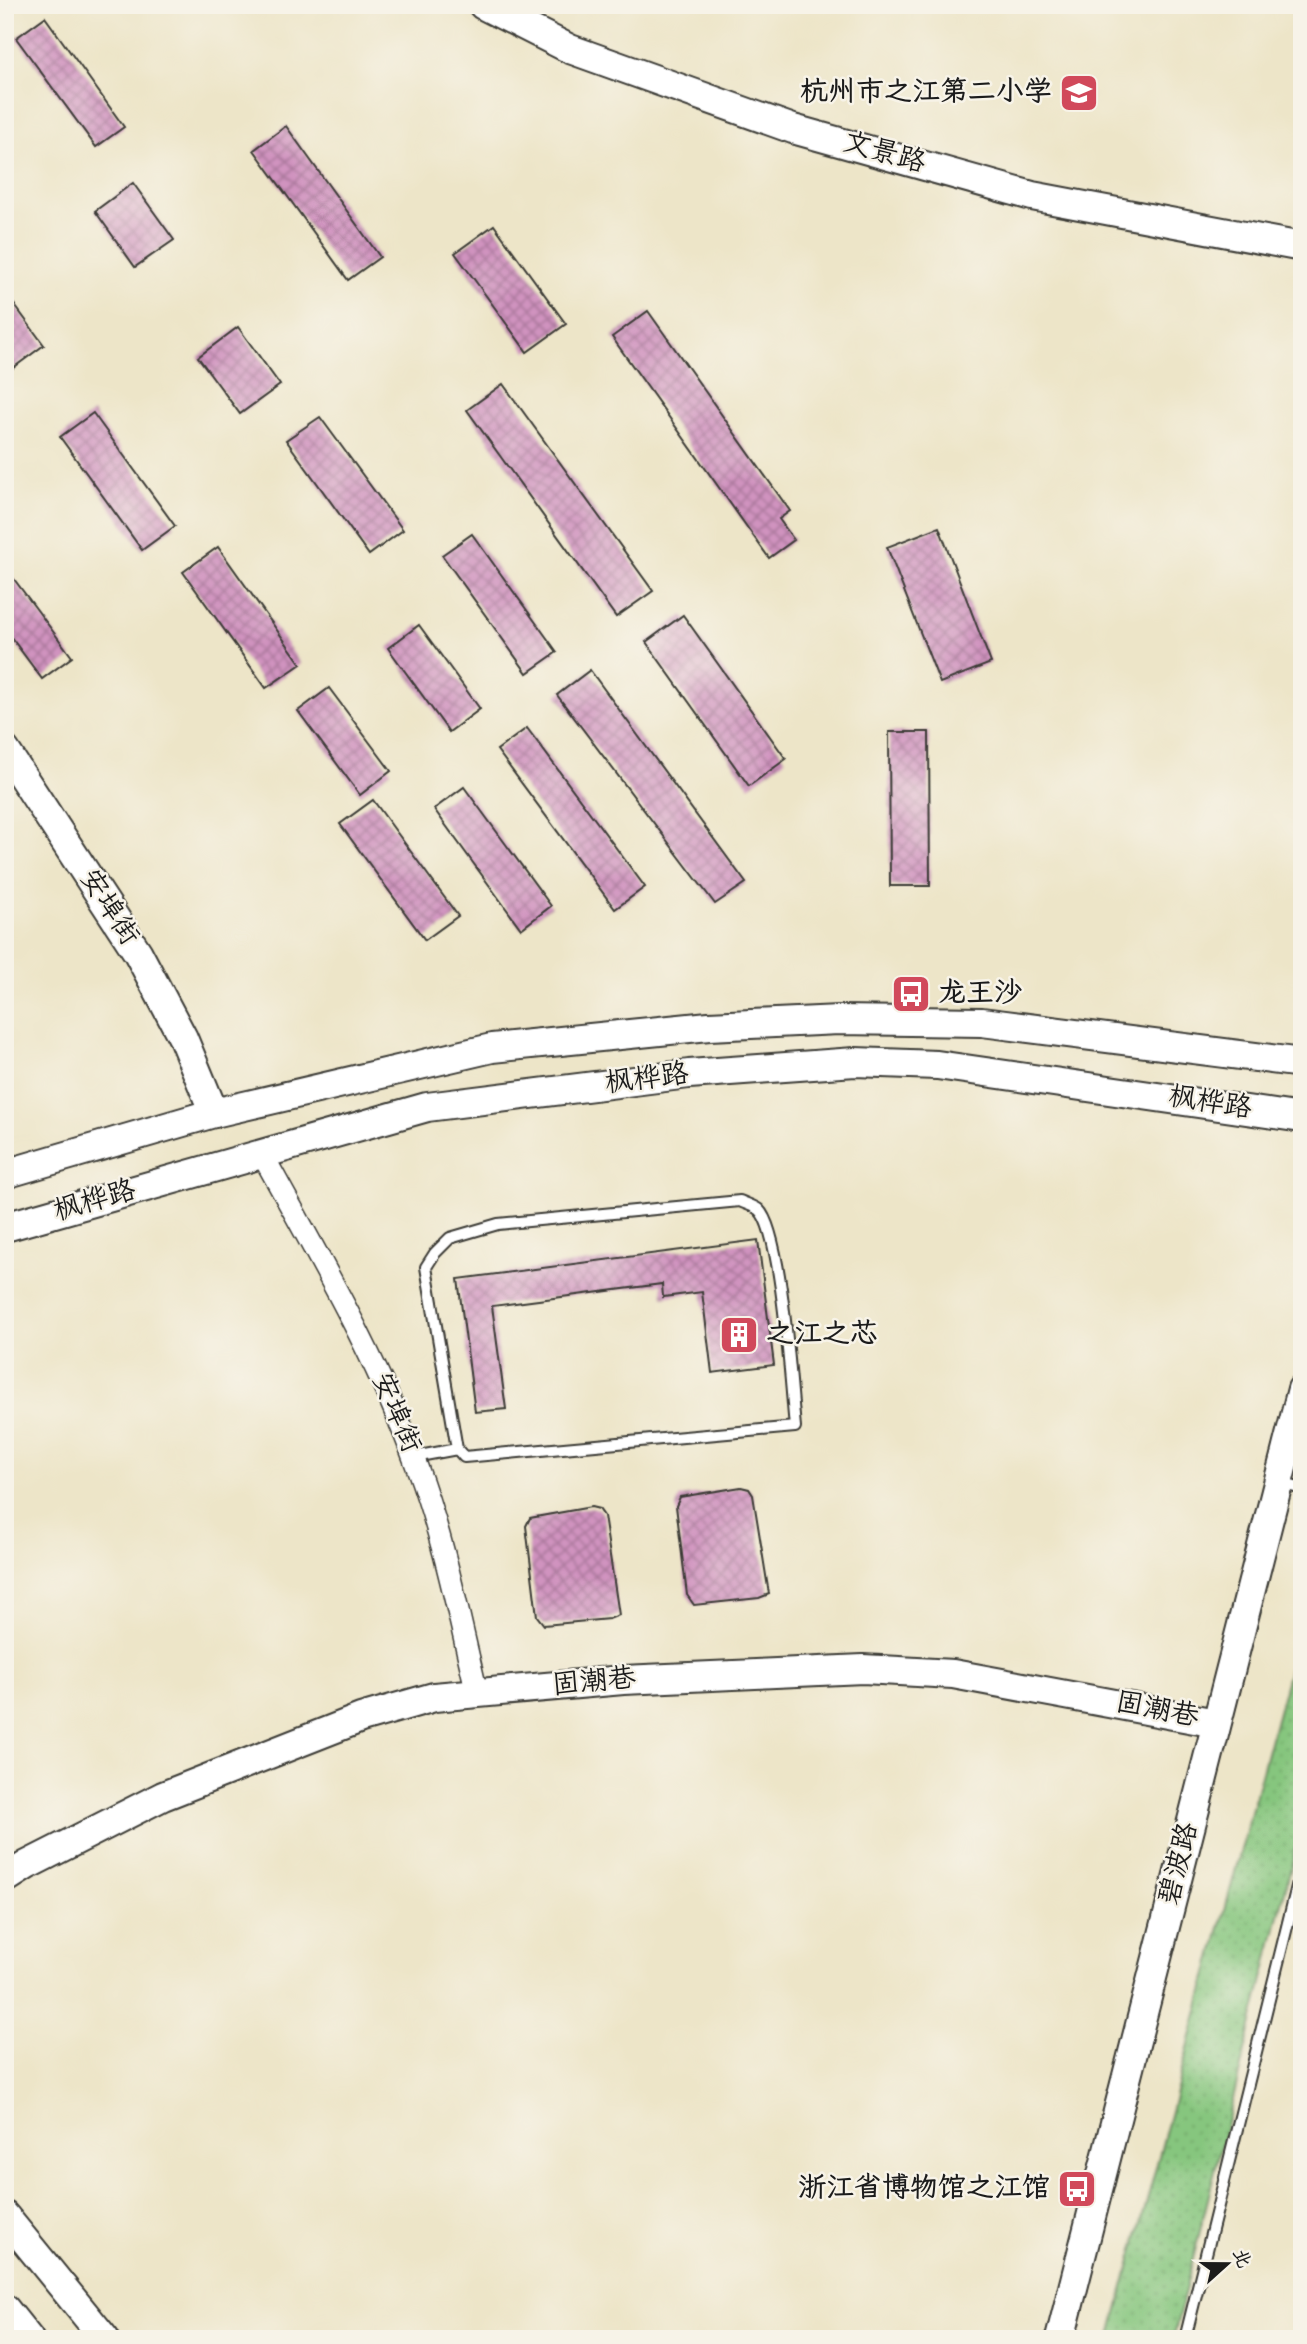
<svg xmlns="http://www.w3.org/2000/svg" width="1307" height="2344" font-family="'Indie Flower','LXGW WenKai TC',sans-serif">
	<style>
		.grass { fill: url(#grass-dots); stroke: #51714d; stroke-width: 2 }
		.building { fill: url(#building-cross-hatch) }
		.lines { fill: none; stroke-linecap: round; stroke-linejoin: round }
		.lane-casing { stroke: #3b3a36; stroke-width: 14 }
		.street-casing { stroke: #3b3a36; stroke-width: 24 }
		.secondary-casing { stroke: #3b3a36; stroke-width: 32 }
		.lane { stroke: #fff; stroke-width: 10 }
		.street { stroke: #fff; stroke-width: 21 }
		.secondary { stroke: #fff; stroke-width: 28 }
		.labels { text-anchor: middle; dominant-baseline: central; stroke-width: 5; stroke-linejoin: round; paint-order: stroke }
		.poi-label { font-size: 28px; font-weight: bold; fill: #1c1c1c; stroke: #f7f3e8; text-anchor: end }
		.street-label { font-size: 28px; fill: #1c1c1c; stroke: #f7f3e8 }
	</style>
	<defs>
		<pattern id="grass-dots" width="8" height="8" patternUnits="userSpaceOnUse" patternTransform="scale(1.75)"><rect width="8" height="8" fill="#86c67e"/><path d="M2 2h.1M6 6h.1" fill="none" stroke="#73aa6c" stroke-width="1.8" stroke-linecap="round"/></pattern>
		<pattern id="building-cross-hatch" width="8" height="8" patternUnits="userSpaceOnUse" patternTransform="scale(1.75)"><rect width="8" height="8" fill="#d093bf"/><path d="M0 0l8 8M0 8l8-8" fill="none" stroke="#a8779a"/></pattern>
	</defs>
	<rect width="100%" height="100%" fill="#f7f3e8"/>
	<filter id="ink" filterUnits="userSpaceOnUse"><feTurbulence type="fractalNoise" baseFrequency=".0143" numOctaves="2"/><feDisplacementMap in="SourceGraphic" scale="14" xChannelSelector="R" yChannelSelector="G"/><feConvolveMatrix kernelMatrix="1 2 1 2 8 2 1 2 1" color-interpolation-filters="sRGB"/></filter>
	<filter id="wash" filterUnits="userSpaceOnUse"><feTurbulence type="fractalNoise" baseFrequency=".00686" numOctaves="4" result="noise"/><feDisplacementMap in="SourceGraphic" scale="28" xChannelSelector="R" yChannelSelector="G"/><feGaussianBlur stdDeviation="1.57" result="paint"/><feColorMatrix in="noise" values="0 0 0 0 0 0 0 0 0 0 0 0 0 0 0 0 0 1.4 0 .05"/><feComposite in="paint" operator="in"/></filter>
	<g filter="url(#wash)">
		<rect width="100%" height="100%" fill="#ede5c8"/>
		<path class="grass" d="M1302,1622V1823L1173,2339H1110Z"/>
		<g id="blocks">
			<g class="building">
				<path d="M45,17L124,127L96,147L16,38Z"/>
				<path d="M286,126L380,257L348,280L254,150Z"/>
				<path d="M133,183L174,240L135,267L95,211Z"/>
				<path d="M494,225L566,324L527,352L455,253Z"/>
				<path d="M5,292L44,345L5,374Z"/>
				<path d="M648,311L790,511L779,519L794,540L769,558L612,337Z"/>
				<path d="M238,327L280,385L240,414L198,357Z"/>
				<path d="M503,384L653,591L616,617L467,410Z"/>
				<path d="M93,413L175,526L142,550L60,437Z"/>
				<path d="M320,417L403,530L369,555L286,440Z"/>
				<path d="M939,527L991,663L940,683L887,547Z"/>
				<path d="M472,534L557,652L527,673L442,555Z"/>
				<path d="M218,547L301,664L266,688L183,572Z"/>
				<path d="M5,567L72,657L42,679L5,629Z"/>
				<path d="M683,615L786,759L749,786L646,642Z"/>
				<path d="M419,625L480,709L449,732L388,648Z"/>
				<path d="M590,670L746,883L715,904L557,695Z"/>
				<path d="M329,688L391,771L360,795L298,711Z"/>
				<path d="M527,728L645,887L615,909L497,750Z"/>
				<path d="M889,732H929L930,886H890Z"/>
				<path d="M464,787L551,906L521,929L434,809Z"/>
				<path d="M373,800L458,916L425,940L340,824Z"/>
				<path d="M758,1240L774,1365L712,1373L702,1292L663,1297L662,1284L492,1306L506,1409L475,1412L458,1279Z"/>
				<path d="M741,1487L749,1489L753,1495L769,1594L759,1598L694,1605L687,1595L676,1506L680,1497Z"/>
				<path d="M591,1507L599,1509L604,1516L619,1615L609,1619L544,1625L537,1616L526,1526L530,1518Z"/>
			</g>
		</g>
	</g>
	<g filter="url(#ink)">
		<use href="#blocks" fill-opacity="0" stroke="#3b3a36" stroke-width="2"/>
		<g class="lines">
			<g class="lane-casing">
				<g id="lane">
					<path d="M414,1457L457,1449L426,1267L435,1253L450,1238L498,1224L740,1201C746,1204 755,1206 759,1210C782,1232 791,1389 795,1427L464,1457L457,1449"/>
					<path d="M1281,1483L1302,1489"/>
					<path d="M1185,2339L1302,1866"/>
				</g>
			</g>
			<g class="street-casing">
				<path id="street" d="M261,1152C317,1255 377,1356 417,1467C444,1539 459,1618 477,1693"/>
			</g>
			<g class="secondary-casing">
				<g id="secondary">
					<path d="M483,5L570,49L793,129L1032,196L1302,247"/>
					<path d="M5,750L138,953L183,1038L214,1113"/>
					<path d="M5,1174L214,1113L492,1048L709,1026L839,1020L982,1022L1302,1063"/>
					<path d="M5,1227L427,1107L689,1074L855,1062L937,1065L1302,1118"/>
					<path d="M5,1879L27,1865L163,1796L361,1718L434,1697L623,1680L863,1669L953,1674L1216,1723"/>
					<path d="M5,2216L105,2339"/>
					<path d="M5,2309L29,2339"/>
					<path d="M1060,2339L1302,1389"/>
				</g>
			</g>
			<use href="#lane" class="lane"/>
			<use href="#street" class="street"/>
			<use href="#secondary" class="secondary"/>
		</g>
	</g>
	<defs>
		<g id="school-square" transform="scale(2.0125)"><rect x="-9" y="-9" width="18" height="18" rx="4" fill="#d1495b" stroke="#f7f3e8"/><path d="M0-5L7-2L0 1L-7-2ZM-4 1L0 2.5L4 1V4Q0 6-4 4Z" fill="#fff"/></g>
		<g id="bus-square" transform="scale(2.0125)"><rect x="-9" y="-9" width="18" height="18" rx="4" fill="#d1495b" stroke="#f7f3e8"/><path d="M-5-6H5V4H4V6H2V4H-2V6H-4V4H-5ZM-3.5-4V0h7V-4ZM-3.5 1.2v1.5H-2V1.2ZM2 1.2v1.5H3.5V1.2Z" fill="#fff"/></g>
		<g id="building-square" transform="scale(2.0125)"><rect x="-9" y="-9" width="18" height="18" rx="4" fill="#d1495b" stroke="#f7f3e8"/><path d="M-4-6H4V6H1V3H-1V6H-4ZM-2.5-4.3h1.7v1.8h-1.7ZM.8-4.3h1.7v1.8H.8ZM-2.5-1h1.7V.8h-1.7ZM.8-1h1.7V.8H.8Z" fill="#fff"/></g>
	</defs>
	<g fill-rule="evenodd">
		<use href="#school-square" x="1079" y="93"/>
		<use href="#bus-square" x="911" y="994"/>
		<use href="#building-square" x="739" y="1335"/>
		<use href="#bus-square" x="1077" y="2189"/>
	</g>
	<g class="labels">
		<g class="poi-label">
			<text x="1052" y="93">杭州市之江第二小学</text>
			<text x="938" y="994" text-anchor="start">龙王沙</text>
			<text x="766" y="1335" text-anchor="start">之江之芯</text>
			<text x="1050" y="2189">浙江省博物馆之江馆</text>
		</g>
		<g class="street-label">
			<text transform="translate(884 154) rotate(16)">文景路</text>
			<text transform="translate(108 908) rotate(57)">安埠街</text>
			<text transform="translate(647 1080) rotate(-7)">枫桦路</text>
			<text transform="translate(1210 1104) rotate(9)">枫桦路</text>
			<text transform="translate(95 1202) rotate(-16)">枫桦路</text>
			<text transform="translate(395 1413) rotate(67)">安埠街</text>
			<text transform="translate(594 1683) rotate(-5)">固潮巷</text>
			<text transform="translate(1157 1711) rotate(11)">固潮巷</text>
			<text transform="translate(1180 1864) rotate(-76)">碧波路</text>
		</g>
	</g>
	<rect width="1307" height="2344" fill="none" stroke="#f7f3e8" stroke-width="28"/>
	<g transform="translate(1227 2264) rotate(69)" stroke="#f7f3e8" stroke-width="5" paint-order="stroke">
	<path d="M0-5L12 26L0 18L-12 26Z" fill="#1c1c1c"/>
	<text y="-10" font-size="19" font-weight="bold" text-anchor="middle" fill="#1c1c1c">北</text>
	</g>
</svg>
